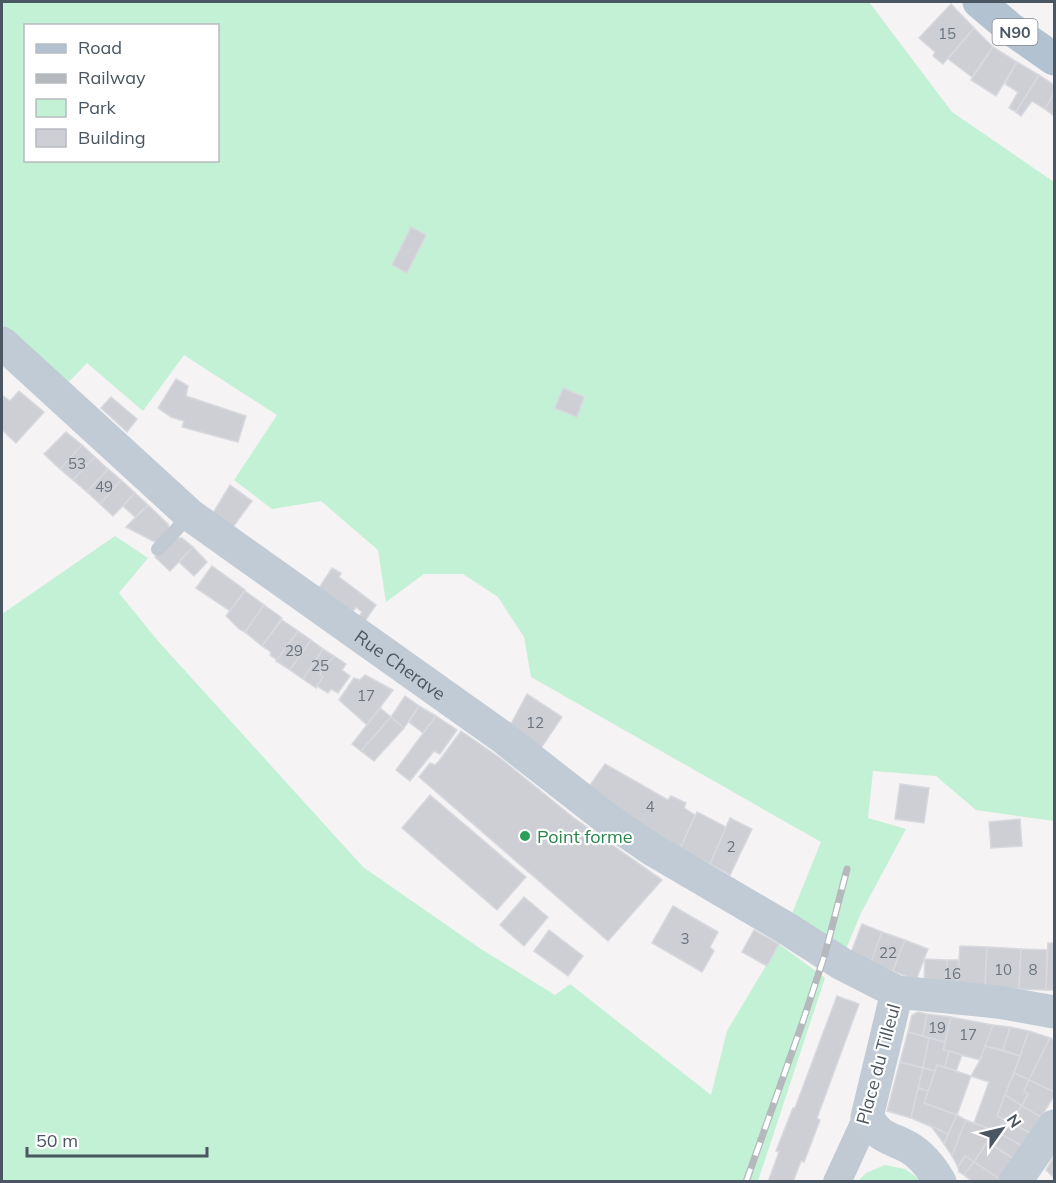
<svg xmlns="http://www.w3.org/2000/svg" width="1056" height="1183" font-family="Mulish,sans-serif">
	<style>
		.green { fill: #c3f1d5; fill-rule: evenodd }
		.building { fill: #cdcfd5; stroke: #d7d9de; stroke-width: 1.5 }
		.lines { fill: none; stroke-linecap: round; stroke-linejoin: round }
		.lane { stroke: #c1cad2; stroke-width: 14 }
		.street { stroke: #c1cad2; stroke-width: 28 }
		.secondary { stroke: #c1cbd6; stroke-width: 33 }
		.primary { stroke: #b3c2d1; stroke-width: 33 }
		.rail-casing { stroke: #b5b8bd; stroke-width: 7 }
		.rail { stroke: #fff; stroke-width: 4.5; stroke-dasharray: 14; stroke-linecap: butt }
		.leisure-dot { fill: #2e9e5b; stroke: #fff; stroke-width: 2 }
		.labels { text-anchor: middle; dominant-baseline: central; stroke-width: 4.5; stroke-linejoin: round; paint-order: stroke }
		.number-label { font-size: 15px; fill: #6b747e }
		.shield { fill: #fff; stroke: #808990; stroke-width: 1.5 }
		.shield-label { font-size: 16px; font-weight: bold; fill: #4a5661 }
		.street-label { font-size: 18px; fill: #4a5661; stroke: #fff }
		.leisure-label { font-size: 18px; fill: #27864d; stroke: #fff; text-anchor: start }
	</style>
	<rect width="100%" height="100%" fill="#f5f3f3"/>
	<g class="green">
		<path d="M2,2H869L952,112L1054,182V821L976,810L936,776L873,771L868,818L906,829L861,913L846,949L791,916L821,842L531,677L524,637L498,597L463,574H424L386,602L378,550L321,501L272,509L234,480L277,415L184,355L143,411L87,363L57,394L2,343ZM26,26H218V160H26Z"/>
		<path d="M115,536L148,558L119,593L158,641L363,867L481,949L555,995L570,984L711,1095L727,1031L779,944L825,978L758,1181H2V614Z"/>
		<path d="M885,1165L905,1169L922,1181L857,1182L866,1173Z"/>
	</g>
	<g class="building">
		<path d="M951,4L974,28L943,64L933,56L935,52L919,38Z"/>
		<path d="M974,28L993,47L972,77L948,59Z"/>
		<path d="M993,47L1017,62L996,96L971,80Z"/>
		<path d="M1017,62L1039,75L1016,112L1009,108L1018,92L1005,84Z"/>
		<path d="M1039,75L1054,85V93L1045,109L1032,101L1021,116L1016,112Z"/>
		<path d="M1054,93V116L1045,109Z"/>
		<path d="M411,227L426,235L407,273L392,265Z"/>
		<path d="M176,379L188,386L186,396L246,416L238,442L182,427L184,421L171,417L158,408Z"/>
		<path d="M563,388L584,397L577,417L555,408Z"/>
		<path d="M19,391L44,412L16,443L2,430V395L10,401Z"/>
		<path d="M111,397L137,419L127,432L101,408Z"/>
		<path d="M66,432L82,445L60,469L44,454Z"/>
		<path d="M82,445L95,457L73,480L60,469Z"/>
		<path d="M95,457L108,469L87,492L73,480Z"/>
		<path d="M108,469L121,480L100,504L87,492Z"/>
		<path d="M121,480L135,493L113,516L100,504Z"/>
		<path d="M230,485L252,501L233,527L213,513Z"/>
		<path d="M135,493L148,505L135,517L123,506Z"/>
		<path d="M148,505L168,524L169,531L157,543L126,527Z"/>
		<path d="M176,538H182L193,547L170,571L155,557Z"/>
		<path d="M193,547L207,562L194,576L179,562Z"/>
		<path d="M212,566L245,590L230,611L196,588Z"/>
		<path d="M332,568L341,573L339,577L376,605L365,621L359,617L362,612L356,607L350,616L319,588Z"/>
		<path d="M245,591L264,605L245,632L239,629L226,616Z"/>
		<path d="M264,605L282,618L262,646L245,632Z"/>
		<path d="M282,620L298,631L277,660L270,655L271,652L262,646Z"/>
		<path d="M298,631L311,640L290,670L276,661Z"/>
		<path d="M311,640L323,649L303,679L290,670Z"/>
		<path d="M323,649L334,656L320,674L323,677L316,688L303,679Z"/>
		<path d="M334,656L346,664L342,670L350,676L338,693L331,689L328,693L317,686L323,677L320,674Z"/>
		<path d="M365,675L393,690L367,725L339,700L354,678L360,680Z"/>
		<path d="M527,694L562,717L541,748L510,726Z"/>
		<path d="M405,696L419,706L404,728L391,717Z"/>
		<path d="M419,706L436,716L423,733L409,722Z"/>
		<path d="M380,708L391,717L361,751L352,744Z"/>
		<path d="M436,716L457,730L440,754L434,751L410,781L396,770Z"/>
		<path d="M391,717L404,728L374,761L361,751Z"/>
		<path d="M461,731L500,758L574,818L662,880L608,941L419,777L430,763L435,765L439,761Z"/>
		<path d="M605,764L668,800L671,796L686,803L684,808L695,815L680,849L588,788Z"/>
		<path d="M900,784L929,788L924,823L895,819Z"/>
		<path d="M430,795L526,877L497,910L402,828Z"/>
		<path d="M697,812L726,827L710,864L680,849Z"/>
		<path d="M730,818L752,829L730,875L710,864Z"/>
		<path d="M1020,819L1022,846L991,848L989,822Z"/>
		<path d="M524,897L548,917L524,946L500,925Z"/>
		<path d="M673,906L718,932L710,947L714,951L702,972L652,943Z"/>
		<path d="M862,924L882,932L871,963L850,955Z"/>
		<path d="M549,930L583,956L568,976L534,951Z"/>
		<path d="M754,930L779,944L767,966L742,952Z"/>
		<path d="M882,932L905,940L893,971L871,963Z"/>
		<path d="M905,940L928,949L916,980L893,971Z"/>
		<path d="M1048,943H1054V990H1046Z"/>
		<path d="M960,946L987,947L985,988L957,987Z"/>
		<path d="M987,947L1021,949L1019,989L985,988Z"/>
		<path d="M1021,949L1047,950L1046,990L1019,989Z"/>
		<path d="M925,959L947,960L946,986L924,985Z"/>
		<path d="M947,960H959L957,987L946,986Z"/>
		<path d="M837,996L859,1004L817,1118L820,1120L804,1162L801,1161L793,1182H768L779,1152L776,1151L793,1108H795Z"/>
		<path d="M918,1012L927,1014L923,1036L908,1032L912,1015Z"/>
		<path d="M927,1014L951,1017L945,1042L923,1036Z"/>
		<path d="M951,1017L993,1025L980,1060L943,1050Z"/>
		<path d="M993,1025L1010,1027L1003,1050L985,1046Z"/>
		<path d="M1010,1027L1029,1031L1020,1056L1003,1050Z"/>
		<path d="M1029,1031L1050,1038L1029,1080L1014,1073Z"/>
		<path d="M908,1032L929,1038L923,1068L900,1062Z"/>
		<path d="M929,1038L945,1042L943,1050L949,1051L945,1067L937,1065L935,1071L923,1068Z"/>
		<path d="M1050,1038L1054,1040V1092L1029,1080Z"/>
		<path d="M985,1046L1020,1056L997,1116L1005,1120L997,1132L974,1123L989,1082L971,1076L980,1060Z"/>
		<path d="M949,1051L962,1055L956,1071L945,1067Z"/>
		<path d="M900,1062L923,1068L911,1118L887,1111Z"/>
		<path d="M937,1065L971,1076L957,1115L924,1103Z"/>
		<path d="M923,1068L935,1071L928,1091L918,1088Z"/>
		<path d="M1014,1073L1029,1080L1024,1091L1028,1094L1022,1106L1005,1095Z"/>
		<path d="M1029,1080L1054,1092V1096L1041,1117L1022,1106L1028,1094L1024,1091Z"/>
		<path d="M918,1088L928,1091L924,1103L957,1115L948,1134L911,1118Z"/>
		<path d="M1005,1095L1022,1106L1010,1122L997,1116Z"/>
		<path d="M1022,1106L1041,1117L1030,1133L1010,1122Z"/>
		<path d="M957,1115L966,1120L952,1156L944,1144Z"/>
		<path d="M966,1120L997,1132L990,1143L987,1142L974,1162L965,1156L958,1167L952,1156Z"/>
		<path d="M1005,1120L1030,1133L1022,1146L997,1132Z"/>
		<path d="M931,1126L948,1134L944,1144Z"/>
		<path d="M997,1132L1022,1146L1014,1159L990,1143Z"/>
		<path d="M987,1142L1014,1159L1001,1180L974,1162Z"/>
		<path d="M965,1156L974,1162L964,1175L959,1172L958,1167Z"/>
		<path d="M1054,1157V1178L1046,1170Z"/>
		<path d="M974,1162L1001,1180L1000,1182H973L964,1175Z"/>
	</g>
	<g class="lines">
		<path class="lane" d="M158,549L190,515"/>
		<path class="street" d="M837,1182L867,1117"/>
		<g class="secondary">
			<path id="s1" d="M2,343L190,515L501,736L606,818L653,850L786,928L842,964L897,992L998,1002L1054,1012"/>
			<path d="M897,992L867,1117C879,1138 889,1137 908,1147C922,1155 932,1168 940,1182"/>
			<path d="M1015,1182L1054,1126"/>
		</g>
		<path class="primary" d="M979,2L1011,29L1054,59"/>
		<g class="rail-casing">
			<path id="rail" d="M746,1182L802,1024L825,954L847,869"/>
		</g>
		<use href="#rail" class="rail"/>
	</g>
	<circle class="leisure-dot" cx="525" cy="836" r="6"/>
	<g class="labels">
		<g class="number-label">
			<text x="947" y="33">15</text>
			<text x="77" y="463">53</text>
			<text x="104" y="486">49</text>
			<text x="294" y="650">29</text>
			<text x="320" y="665">25</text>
			<text x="366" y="695">17</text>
			<text x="535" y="722">12</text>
			<text x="650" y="806">4</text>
			<text x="731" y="846">2</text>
			<text x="685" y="938">3</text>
			<text x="888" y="952">22</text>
			<text x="1003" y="969">10</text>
			<text x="1033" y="969">8</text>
			<text x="952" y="973">16</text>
			<text x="937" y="1027">19</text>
			<text x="968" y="1034">17</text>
		</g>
		<rect class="shield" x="992.5" y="19" width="45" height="26" rx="4.5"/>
		<g class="shield-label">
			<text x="1015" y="32">N90</text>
		</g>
		<g class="street-label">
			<text stroke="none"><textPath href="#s1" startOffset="513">Rue Cherave</textPath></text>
			<text transform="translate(878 1064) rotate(-75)">Place du Tilleul</text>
		</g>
		<g class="leisure-label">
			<text x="537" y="836">Point forme</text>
		</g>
	</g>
	<rect width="1056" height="1183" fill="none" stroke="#4a5661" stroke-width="6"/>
	<rect x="24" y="24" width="195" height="138" fill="#ffffff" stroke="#b7bbc0" stroke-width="1.5"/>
	<rect x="36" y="44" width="30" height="9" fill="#b3c2d1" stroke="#b7bbc0" stroke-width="1.5"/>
	<text x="78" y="54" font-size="18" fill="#4a5661">Road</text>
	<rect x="36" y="74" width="30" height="9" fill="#b5b8bd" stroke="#b7bbc0" stroke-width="1.5"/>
	<text x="78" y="84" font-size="18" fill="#4a5661">Railway</text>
	<rect x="36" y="99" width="30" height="18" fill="#c3f1d5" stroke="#b7bbc0" stroke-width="1.5"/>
	<text x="78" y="114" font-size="18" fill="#4a5661">Park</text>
	<rect x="36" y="129" width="30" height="18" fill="#cdcfd5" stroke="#b7bbc0" stroke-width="1.5"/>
	<text x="78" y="144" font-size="18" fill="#4a5661">Building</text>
	<g transform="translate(1002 1129) rotate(56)" stroke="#ffffff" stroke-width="4.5" paint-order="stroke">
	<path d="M0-4.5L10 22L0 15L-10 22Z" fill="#4a5661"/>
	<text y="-9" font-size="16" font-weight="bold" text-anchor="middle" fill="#4a5661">N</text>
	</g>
	<path d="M27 1147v9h180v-9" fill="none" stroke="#4a5661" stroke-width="3"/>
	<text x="36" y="1147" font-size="18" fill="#4a5661" stroke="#ffffff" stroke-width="4.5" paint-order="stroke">50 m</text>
</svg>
